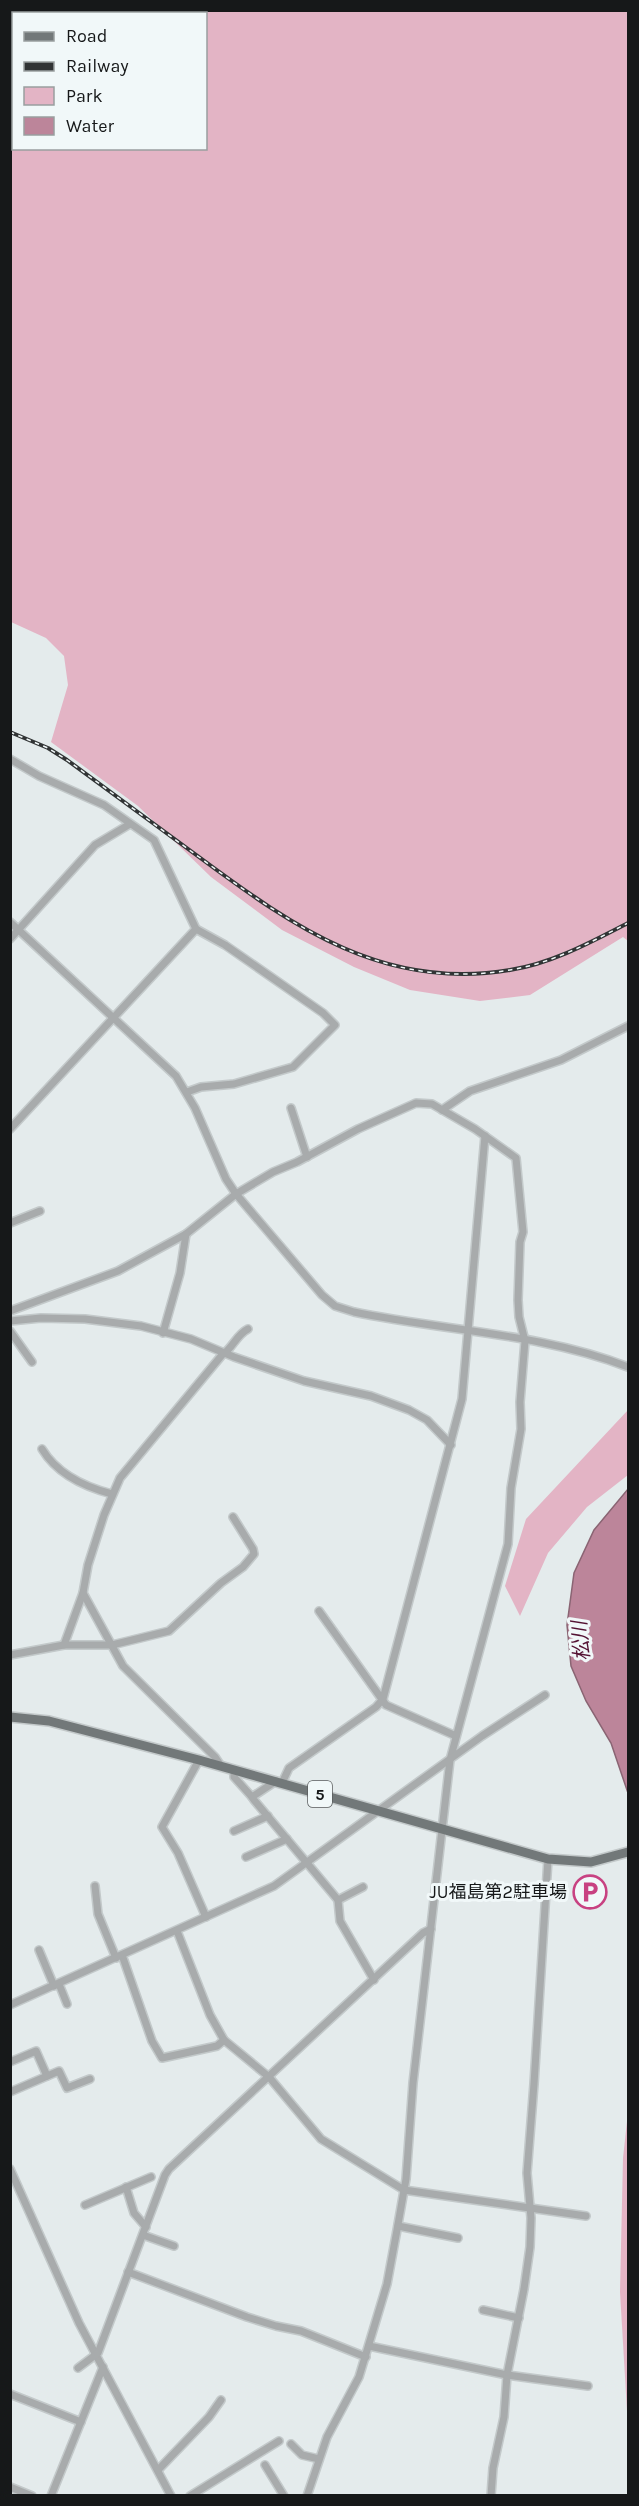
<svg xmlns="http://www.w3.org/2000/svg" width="639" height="2506" font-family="Karla,'Noto Sans JP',sans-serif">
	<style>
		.green { fill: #e3b4c5; fill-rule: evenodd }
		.water { fill: #bc859a; stroke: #8a6473; stroke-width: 1.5 }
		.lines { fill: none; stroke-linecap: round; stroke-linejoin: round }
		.minor-casing { stroke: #c3c9ca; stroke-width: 10 }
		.major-casing { stroke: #c3c9ca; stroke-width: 12 }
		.minor { stroke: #a8abac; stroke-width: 7 }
		.major { stroke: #727879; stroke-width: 9 }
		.rail-casing { stroke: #313435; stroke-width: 4 }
		.rail { stroke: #f1f8f9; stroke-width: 1.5; stroke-dasharray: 4.5; stroke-linecap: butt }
		.labels { text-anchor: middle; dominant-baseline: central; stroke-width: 6; stroke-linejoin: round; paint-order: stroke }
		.shield { fill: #f1f8f9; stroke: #585b5c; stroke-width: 1.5 }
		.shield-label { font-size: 16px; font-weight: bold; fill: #161819 }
		.poi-label { font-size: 18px; fill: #161819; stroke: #f1f8f9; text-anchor: end }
		.water-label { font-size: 20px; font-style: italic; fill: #541233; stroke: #f1f8f9 }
	</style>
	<rect width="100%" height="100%" fill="#e4ebec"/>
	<g class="green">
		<path d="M11,10L628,11V941L623,937L530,995L480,1001L410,990L354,967L282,930L211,877L138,806L51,742L68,685L64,656L46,638L11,622ZM14,14H206V148H14Z"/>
		<path d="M628,1410V1475L587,1507L548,1553L520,1616L505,1586L526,1519Z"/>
		<path d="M628,2112V2428L620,2292L623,2158Z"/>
	</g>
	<path class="water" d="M628,1489V1793L611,1743L586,1701L571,1666L567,1625L574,1573L594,1530Z"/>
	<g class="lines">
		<g class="minor-casing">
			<g id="minor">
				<path d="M10,759L39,776L104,805L154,840L196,929L225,945L323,1013L335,1025L293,1067L234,1084L201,1087L187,1092"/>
				<path d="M10,922L176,1076L195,1108L226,1179L236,1194L322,1295L335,1306L354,1312C445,1331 541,1333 628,1367"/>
				<path d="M10,939L95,845L130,824"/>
				<path d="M291,1108L307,1157"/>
				<path d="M442,1110L470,1091L561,1060L628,1026"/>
				<path d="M10,1129L196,929"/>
				<path d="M10,1223L40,1211"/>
				<path d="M10,1311L118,1271L186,1234L236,1194L273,1172L297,1162L358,1129L416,1103L432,1104L475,1129L516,1158L523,1232L520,1242L518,1300L519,1317L525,1341L520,1402L521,1429L511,1488L508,1544L450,1760L413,2083L406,2179L397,2230L387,2284L359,2377L327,2437L307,2496"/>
				<path d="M10,1321L41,1318L85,1319L141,1326L191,1339L234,1357L304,1381L371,1396L409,1410L427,1420L451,1445"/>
				<path d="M10,1331L32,1362"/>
				<path d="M163,1333L180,1273L186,1234"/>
				<path d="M42,1449C57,1474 85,1487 112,1494"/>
				<path d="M319,1611L386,1705L456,1736"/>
				<path d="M64,1645L83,1593"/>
				<path d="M10,1655L64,1645H112L169,1631L221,1583L243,1567L254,1554L253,1549L233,1517"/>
				<path d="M199,1760L162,1827L178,1853L206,1917"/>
				<path d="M221,1766L215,1757L123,1666L83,1593L88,1565L104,1515L120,1478L222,1355C233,1348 236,1335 248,1329"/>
				<path d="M234,1770V1777L252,1797"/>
				<path d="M276,1781L252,1797L254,1800L338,1900L363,1887"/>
				<path d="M282,1783L289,1768L376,1707L383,1699L462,1399L485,1136"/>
				<path d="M234,1831L268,1816"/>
				<path d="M246,1857L287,1839"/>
				<path d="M95,1886L98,1914L116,1958"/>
				<path d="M338,1900L340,1921L374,1980"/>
				<path d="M39,1950L54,1986"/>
				<path d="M122,1955L152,2041L162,2058L217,2046L224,2040L210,2015L177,1931"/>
				<path d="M59,1984L67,2004"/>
				<path d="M10,2005L274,1886L482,1736L545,1695"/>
				<path d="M224,2040L269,2077L321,2139L404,2190L586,2216"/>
				<path d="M10,2062L36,2051L47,2076"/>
				<path d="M10,2092L59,2071L67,2088L90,2079"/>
				<path d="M10,2169L79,2323L171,2496"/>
				<path d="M126,2187L134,2213L146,2227"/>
				<path d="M85,2205L151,2177"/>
				<path d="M398,2226L458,2238"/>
				<path d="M143,2235L174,2246"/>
				<path d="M128,2272L247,2317L276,2326L301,2331L366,2357"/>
				<path d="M483,2310L519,2318"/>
				<path d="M369,2346L507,2375L588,2386"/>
				<path d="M78,2368L98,2353L165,2175L169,2169L423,1933L431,1929"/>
				<path d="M10,2394L81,2422"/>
				<path d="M291,2444L302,2455L319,2459"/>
				<path d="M265,2465L284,2496"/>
				<path d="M158,2470L209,2417L221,2400"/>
				<path d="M10,2487L32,2496"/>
				<path d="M51,2496L103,2367"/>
				<path d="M190,2496L279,2441"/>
				<path d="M491,2496L493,2468L504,2417L507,2375L524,2289L530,2247L531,2218L527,2173L534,2084L548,1859"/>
			</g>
		</g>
		<g class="major-casing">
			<path id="major" d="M10,1717L49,1721L199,1760L548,1859L591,1862L628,1852"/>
		</g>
		<use href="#minor" class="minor"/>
		<use href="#major" class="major"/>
		<g class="rail-casing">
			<path id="rail" d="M10,732L48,748L67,760C111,792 155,825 199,857C295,928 385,991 510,970C553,963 591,942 628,923"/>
		</g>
		<use href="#rail" class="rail"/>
	</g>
	<defs>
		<g id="parking-ring" transform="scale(1.725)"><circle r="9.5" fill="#f1f8f9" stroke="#c84282" stroke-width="1.5"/><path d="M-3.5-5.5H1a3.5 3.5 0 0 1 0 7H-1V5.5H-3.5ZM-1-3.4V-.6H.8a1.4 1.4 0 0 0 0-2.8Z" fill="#c84282"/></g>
	</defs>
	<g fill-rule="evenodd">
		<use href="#parking-ring" x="590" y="1892"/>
	</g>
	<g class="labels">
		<rect class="shield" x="308" y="1781" width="24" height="26" rx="4.5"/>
		<g class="shield-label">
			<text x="320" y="1794">5</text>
		</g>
		<g class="poi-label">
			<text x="567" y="1892">JU福島第2駐車場</text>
		</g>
		<g class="water-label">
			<text transform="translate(581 1641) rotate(-95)">松川</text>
		</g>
	</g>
	<rect width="639" height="2506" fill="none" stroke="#161819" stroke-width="24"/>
	<rect x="12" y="12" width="195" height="138" fill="#f1f8f9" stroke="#999e9f" stroke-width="1.5"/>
	<rect x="24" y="32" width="30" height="9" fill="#727879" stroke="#999e9f" stroke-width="1.5"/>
	<text x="66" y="42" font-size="18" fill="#161819">Road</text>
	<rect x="24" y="62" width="30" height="9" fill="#313435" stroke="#999e9f" stroke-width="1.5"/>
	<text x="66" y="72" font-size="18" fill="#161819">Railway</text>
	<rect x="24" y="87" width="30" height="18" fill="#e3b4c5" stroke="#999e9f" stroke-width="1.5"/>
	<text x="66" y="102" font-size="18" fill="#161819">Park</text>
	<rect x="24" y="117" width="30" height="18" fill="#bc859a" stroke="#999e9f" stroke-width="1.5"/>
	<text x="66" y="132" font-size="18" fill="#161819">Water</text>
</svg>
